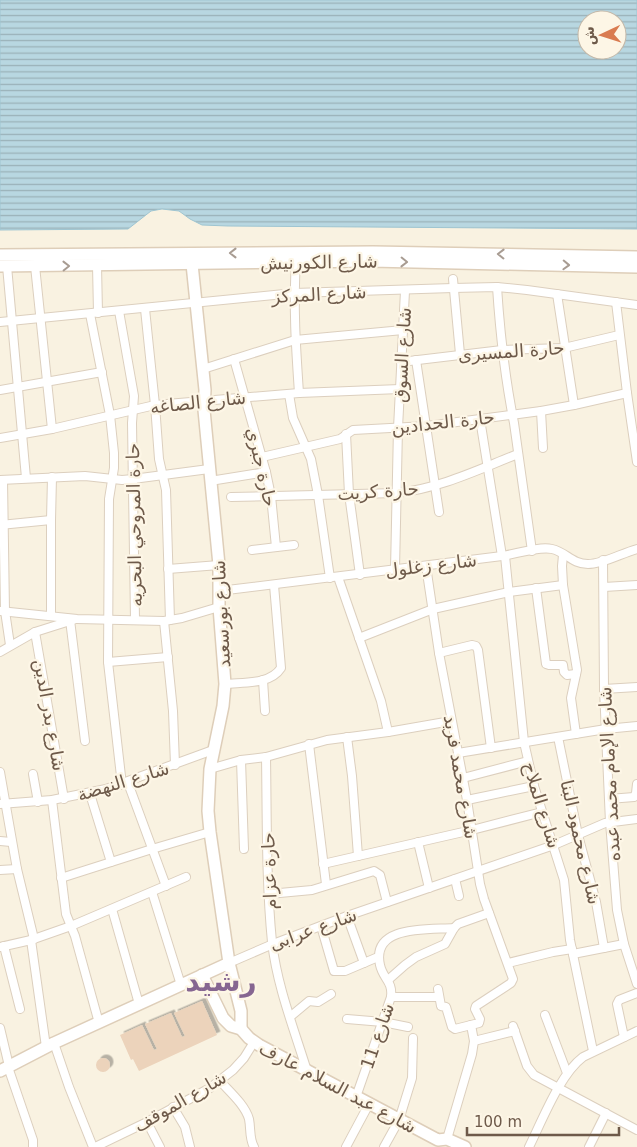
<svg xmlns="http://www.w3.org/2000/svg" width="637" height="1147" font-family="'DejaVu Sans',Vazirmatn,sans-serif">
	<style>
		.water { fill: url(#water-rules); stroke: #9fc5d1; fill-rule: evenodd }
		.building { fill: #ecd3bb; filter: url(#shadow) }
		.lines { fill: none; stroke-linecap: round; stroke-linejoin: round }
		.street-casing { stroke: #dccfbe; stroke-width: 10 }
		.secondary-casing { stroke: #deceb9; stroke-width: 14 }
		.street { stroke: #fff; stroke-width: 8 }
		.secondary { stroke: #fff; stroke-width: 11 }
		.oneway { stroke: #a89c92 }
		.labels { text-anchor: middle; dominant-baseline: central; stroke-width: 4.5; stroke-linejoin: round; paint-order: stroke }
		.street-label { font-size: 18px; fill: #6e5a4a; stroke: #fdf6e6 }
		.town-label { font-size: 28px; font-weight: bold; fill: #866691; stroke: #fdf6e6 }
	</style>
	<defs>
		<pattern id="water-rules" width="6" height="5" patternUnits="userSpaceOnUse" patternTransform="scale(1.25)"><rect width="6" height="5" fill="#b8d7e1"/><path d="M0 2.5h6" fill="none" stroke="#9ab1b8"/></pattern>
		<filter id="shadow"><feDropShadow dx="3.5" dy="-3.5" stdDeviation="0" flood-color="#0004"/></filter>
	</defs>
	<rect width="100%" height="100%" fill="#f9f2e1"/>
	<path class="water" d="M0,0H637V229L228,226L202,225L190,219L179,211L162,209L151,211L128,229L0,230ZM587,20H617V50H587Z"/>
	<g class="building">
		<path d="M202,1001L217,1035L139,1071L133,1059L131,1060L120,1035L142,1025L154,1050L157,1049L145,1024L171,1013L182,1037L185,1036L174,1013Z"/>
		<circle cx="103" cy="1065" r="7"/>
	</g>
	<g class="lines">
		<g class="street-casing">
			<g id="street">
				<path d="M296,262C293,306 296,349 299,393"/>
				<path d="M97,265L98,313"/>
				<path d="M7,266L26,478"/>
				<path d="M35,266L52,429"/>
				<path d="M453,279L460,354"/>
				<path d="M497,287C500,333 505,378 514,423L532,551"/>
				<path d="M557,294L574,405"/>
				<path d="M616,302L627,393L637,462"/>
				<path d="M145,309L155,405L159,459L166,490L170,620"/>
				<path d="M119,311L134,396L132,423L135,620"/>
				<path d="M90,314L110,415L114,453V468L109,499L108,662L122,785"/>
				<path d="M0,322L294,293L453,288L497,287L527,290L637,305"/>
				<path d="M234,359L266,472L271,496L276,547"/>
				<path d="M416,360L439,512"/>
				<path d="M401,362L502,350L564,348L619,335"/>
				<path d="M203,369L295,340L403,330"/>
				<path d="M0,390L102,372"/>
				<path d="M289,394L293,418L311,459L318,495L330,578"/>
				<path d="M541,411L543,448"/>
				<path d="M480,419L502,556"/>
				<path d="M346,434L349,494L360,575"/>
				<path d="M0,438L52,429L155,405L299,393L400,389"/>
				<path d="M262,457L340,439L353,430L427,426L541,411L574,405L627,393"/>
				<path d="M0,480L85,476L122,480L133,479L209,469"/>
				<path d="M3,480L5,611L10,645"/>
				<path d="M210,481L266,472"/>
				<path d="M231,497L397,493C441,488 477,470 518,454"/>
				<path d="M0,525L51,520"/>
				<path d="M252,550L294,545"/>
				<path d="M563,555L562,566L563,585L577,670L571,698L576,734"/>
				<path d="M505,556L524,742L534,786L564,880L570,940L593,1051"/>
				<path d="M603,560L604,689L610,822L617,910L624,944L637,984"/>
				<path d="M426,566L439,653L467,800L480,884L484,899L513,979L511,983L476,1006L475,1009L480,1019L479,1023L455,1029L452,1027L446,1007L441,1006L438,989"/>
				<path d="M168,569L219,565"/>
				<path d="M395,570L398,428L405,291"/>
				<path d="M338,577L381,701L388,732"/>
				<path d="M604,587L637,585"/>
				<path d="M536,588L546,664L549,665H563L564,672L567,675L576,674"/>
				<path d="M219,591L502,556C516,554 539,546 552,549C566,552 572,564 588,564C603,564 622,553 637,549"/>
				<path d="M0,611L77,619L164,621L182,618L219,607"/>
				<path d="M51,615V520L52,477"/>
				<path d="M70,620L85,741"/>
				<path d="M164,621L173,711L175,765"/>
				<path d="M35,632L64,799"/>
				<path d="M359,638L433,609L509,592L563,585"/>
				<path d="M0,652L35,632L73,620"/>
				<path d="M439,653L472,645L476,646L478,650L491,748"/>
				<path d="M108,662L168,657"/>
				<path d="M263,680L265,711"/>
				<path d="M225,684C243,682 270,685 281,668L274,585"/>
				<path d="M604,689L637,687"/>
				<path d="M347,737L352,776L358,856"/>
				<path d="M558,737L578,835L596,902L604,948"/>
				<path d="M309,744L326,884"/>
				<path d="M458,753L606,729L637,726"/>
				<path d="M266,757C267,818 266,881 272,942C277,986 294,1029 307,1071"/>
				<path d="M241,760L244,849"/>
				<path d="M210,769L241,760L266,757L327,740L388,732L451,721"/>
				<path d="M0,772L17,869L34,939"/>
				<path d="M33,774L38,802"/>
				<path d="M463,778L528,761"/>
				<path d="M128,783L166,886"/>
				<path d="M90,794L111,862"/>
				<path d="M609,799L634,797L636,793L637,784"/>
				<path d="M52,800L66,914L75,936L99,1023"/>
				<path d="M467,800L534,786"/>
				<path d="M0,804L52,800L106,789L213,750"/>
				<path d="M0,841L11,842"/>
				<path d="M418,842L429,888"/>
				<path d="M323,864L472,830L542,812"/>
				<path d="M0,870L17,869"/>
				<path d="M61,878L152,849L210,832"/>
				<path d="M455,879L459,896"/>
				<path d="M152,892L181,985"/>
				<path d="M269,894L312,890L374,871L380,875L387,902"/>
				<path d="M112,909L139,1004"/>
				<path d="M347,916L364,963"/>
				<path d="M321,926L334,971H345L378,957"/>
				<path d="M31,940L46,1047"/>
				<path d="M4,946L20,1009"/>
				<path d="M0,947L31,940L71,926L186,877"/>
				<path d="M573,954L624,944"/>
				<path d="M229,963L273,944L347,916L554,845L605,823L637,819"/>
				<path d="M508,963L553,952L572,949"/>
				<path d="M388,980L405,965L416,957L445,944L454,928L458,924L489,913"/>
				<path d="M391,997H439"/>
				<path d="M545,1015L567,1073"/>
				<path d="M291,1016L309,1001L318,1002L331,994"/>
				<path d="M347,1019L383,1022L408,1027"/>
				<path d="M513,1026L527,1066L534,1075L637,1130"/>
				<path d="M0,1028L9,1066"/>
				<path d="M624,1037L617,1004L619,1000L637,993"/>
				<path d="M474,1041L515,1031"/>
				<path d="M54,1043L69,1087L93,1147"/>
				<path d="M8,1067L33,1140V1147"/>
				<path d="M220,1081C230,1092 245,1105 249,1119C251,1129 249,1138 254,1147"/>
				<path d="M356,1097L391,997C393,981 383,979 380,965C371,925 427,930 454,928"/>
				<path d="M173,1107L185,1127L190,1147"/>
				<path d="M147,1122L160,1147"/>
				<path d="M447,1139L472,1054L474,1041L471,1025"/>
				<path d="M95,1147L147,1122L210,1088L233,1070L244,1058L254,1042"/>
				<path d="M346,1147L369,1104"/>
				<path d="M384,1147L399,1120L412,1078L413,1038"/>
				<path d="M529,1147C542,1121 560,1074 583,1057L637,1031"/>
				<path d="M589,1147L606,1113"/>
			</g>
		</g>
		<g class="secondary-casing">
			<g id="secondary">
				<path d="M0,255L373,252L637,257"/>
				<path d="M192,264L205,390L204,410L219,565V607L225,684L223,706L210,769L208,811L210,832L229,963L241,1011V1029"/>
				<path d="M0,266L372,261L637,267"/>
				<path d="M202,975L223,1018L231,1026L241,1029L249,1038L259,1045L438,1140L447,1139L465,1147"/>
				<path d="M0,1071L54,1043L229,963"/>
			</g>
		</g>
		<use href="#street" class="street"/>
		<use href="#secondary" class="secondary"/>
	</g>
	<defs><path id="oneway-chevron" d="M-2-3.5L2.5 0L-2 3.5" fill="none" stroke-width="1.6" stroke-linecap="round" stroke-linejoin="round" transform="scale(1.25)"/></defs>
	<g class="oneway">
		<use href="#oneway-chevron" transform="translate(233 253) rotate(180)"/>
		<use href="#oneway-chevron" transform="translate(501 254) rotate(-179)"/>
		<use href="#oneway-chevron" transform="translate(404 262) rotate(1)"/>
		<use href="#oneway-chevron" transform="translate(566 265) rotate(2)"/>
		<use href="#oneway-chevron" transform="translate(66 266) rotate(-1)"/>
	</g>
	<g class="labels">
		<g class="street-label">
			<text transform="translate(319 262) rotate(-1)">شارع الكورنيش</text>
			<text transform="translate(319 294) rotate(-3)">شارع المركز</text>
			<text transform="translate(511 351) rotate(-4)">حارة المسيرى</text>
			<text transform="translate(402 355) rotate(-87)">شارع السوق</text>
			<text transform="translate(198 402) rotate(-6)">شارع الصاغه</text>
			<text transform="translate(443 422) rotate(-6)">حارة الحدادين</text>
			<text transform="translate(262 467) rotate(77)">حارة جبري</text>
			<text transform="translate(378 491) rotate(-4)">حارة كريت</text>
			<text transform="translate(134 525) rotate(-91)">حارة المروحي البحريه</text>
			<text transform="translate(431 565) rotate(-7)">شارع زغلول</text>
			<text transform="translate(221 614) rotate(-93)">شارع بورسعيد</text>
			<text transform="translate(50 715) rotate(80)">شارع بدر الدين</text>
			<text transform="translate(609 774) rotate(-93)">شارع الإمام محمد عبده</text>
			<text transform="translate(461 777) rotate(80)">شارع محمد فريد</text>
			<text transform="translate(123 781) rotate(-17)">شارع النهضة</text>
			<text transform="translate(542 805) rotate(73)">شارع الملاح</text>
			<text transform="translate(581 842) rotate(77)">شارع محمود البنا</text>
			<text transform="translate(269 871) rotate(-92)">حارة عزام</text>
			<text transform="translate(313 929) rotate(-20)">شارع عرابى</text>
			<text transform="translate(377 1036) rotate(-71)">شارع 11</text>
			<text transform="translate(338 1087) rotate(28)">شارع عبد السلام عارف</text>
			<text transform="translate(180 1101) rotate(-30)">شارع الموقف</text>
		</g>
		<g class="town-label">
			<text x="221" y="981">رشيد</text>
		</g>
	</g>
	<g transform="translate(602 35) rotate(266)"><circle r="24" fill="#fdf6e6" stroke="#c4b8a8"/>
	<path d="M0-4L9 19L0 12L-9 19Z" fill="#d97b50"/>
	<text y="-8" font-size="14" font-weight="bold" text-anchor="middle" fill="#6e5a4a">ش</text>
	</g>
	<path d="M467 1127v8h152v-8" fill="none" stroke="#6e5a4a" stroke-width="2.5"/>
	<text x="474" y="1127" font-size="15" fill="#6e5a4a" stroke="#fdf6e6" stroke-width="4" paint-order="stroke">100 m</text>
</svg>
